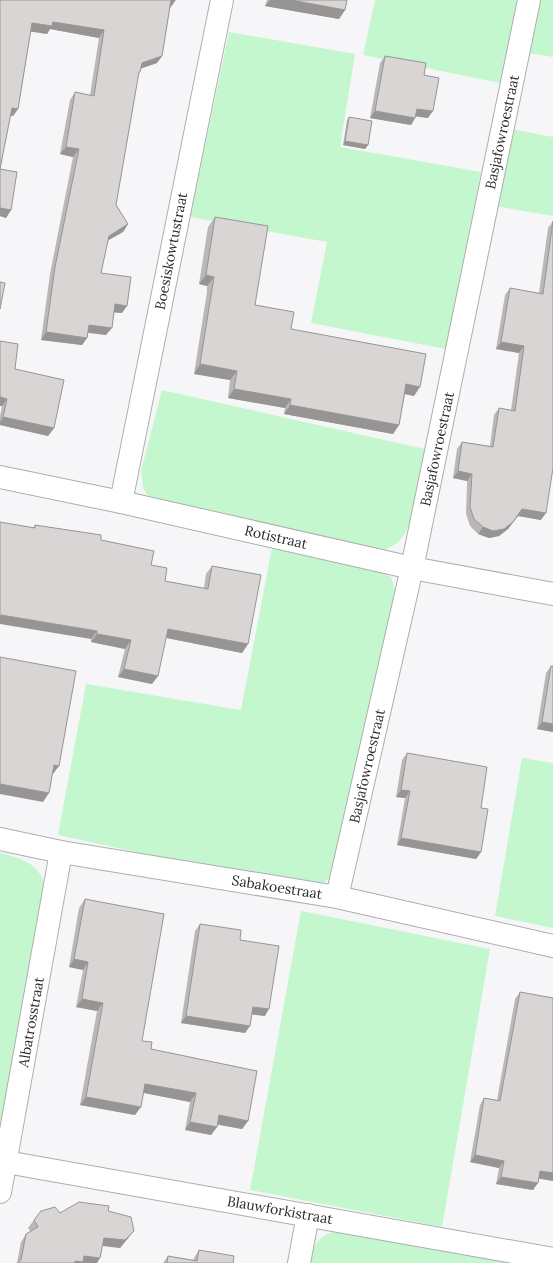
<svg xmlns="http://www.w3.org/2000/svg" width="553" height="1263" font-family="Lora,serif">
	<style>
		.green { fill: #c4f7cd }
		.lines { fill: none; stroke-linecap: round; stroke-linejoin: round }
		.street-casing { stroke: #aeaeb0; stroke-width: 24 }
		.street { stroke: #fff; stroke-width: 22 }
		.wall { fill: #bab7b6 }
		.shaded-wall { fill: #979594 }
		.building { fill: #d8d5d4; stroke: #979594 }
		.labels { text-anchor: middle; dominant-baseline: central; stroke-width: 3.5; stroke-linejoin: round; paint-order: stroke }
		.street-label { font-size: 14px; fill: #2b2b2c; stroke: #fff }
	</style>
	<rect width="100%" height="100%" fill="#f6f6f9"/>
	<g class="green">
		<path d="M375,0H517L500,83L363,55Z"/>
		<path d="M540,0H553V57L528,53Z"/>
		<path d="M229,32L355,54L340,147L481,172L446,349L311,323L327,242L190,217Z"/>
		<path d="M511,129L553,137V216L495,206Z"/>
		<path d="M162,390L425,449C420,472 416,522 401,539C396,545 388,548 380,552L151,500L143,488L141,471Z"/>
		<path d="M272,548L383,573L391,577L395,590L343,858C333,881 322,887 297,887L58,835L86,684L241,710Z"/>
		<path d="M522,758L553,763V928L495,916Z"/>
		<path d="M0,853C17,857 36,862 43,880C45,884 44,891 44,896L0,1142Z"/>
		<path d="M301,911L490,949L442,1227L250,1190Z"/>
		<path d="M339,1229L520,1263H309C313,1242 320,1236 339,1229Z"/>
	</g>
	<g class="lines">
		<g class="street-casing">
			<g id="street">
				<path d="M0,477L121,502L412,568L553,594"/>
				<path d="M121,502L222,0"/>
				<path d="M0,839L61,852L337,897L553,946"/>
				<path d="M337,897L412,568L529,0"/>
				<path d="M6,1162L553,1259"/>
				<path d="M0,1192L61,852"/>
				<path d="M299,1263L308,1215"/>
			</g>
		</g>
		<use href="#street" class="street"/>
	</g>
	<g class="wall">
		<path d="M0,0L175,1L170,8L162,56L157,63L141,68L138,75L116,205L128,224L123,232L107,241L101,273L122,313L114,312L106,335L88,333L87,338L82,345L41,340L50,274L73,157L60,154L70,100L75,92L90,95L99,38L50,29L47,34L31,31L18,109L13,116H10L0,169L11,210L6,218L0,216Z"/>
		<path d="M267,0H347L345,10L339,19L265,6Z"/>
		<path d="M385,56L424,75L428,118L416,116L411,125L370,118L380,63Z"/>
		<path d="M349,117L368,145L365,149L343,145L347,120Z"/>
		<path d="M215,217L255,305L291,329L414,396L405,394L399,425L393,434L284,414L285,408L228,398L230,380L194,374L207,292V286L199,284L208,227Z"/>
		<path d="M553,221L541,520L518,516L508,529L499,536L489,538L478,534L470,526L466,514L467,481L453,478L457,449L462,442L490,446L494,415L499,408L511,410L519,353L496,349L505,295L510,288L539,293L548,228Z"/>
		<path d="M0,341L15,369L54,428L48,436L0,425V416L2,406H0Z"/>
		<path d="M35,525L101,540L151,565L165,581L204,588L206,574L212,566L248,644L242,653L166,638L152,684L118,677L125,649L91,642V639L33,528Z"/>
		<path d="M551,666H553V732L537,729L546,673Z"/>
		<path d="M407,753L481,808V852L476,859L397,845L405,798L396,797L402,760Z"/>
		<path d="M85,899L142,1041L151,1049L248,1121L242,1129L217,1124V1127L211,1135L185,1130L190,1102L144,1093L135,1115L80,1105L97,1011L76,1007L83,970L69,967L79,908Z"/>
		<path d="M200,924L240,940L265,1016L252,1014L245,1033L181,1023L195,931Z"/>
		<path d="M520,992L553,998V1181L539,1178L533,1190L496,1184L499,1168L470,1162L480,1105L484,1098L497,1100L515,999Z"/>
		<path d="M108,1211L128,1238L120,1248L102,1246L97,1263H17L21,1242L26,1234L31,1232L28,1228L34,1220L60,1213Z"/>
		<path d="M199,1250L233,1263H163L168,1256L193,1260L194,1258Z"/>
	</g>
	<g class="shaded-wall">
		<path d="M171,0L175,1L170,8Z"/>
		<path d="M270,0H291L345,10L339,19L265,6Z"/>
		<path d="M53,22L104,30L99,38L50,29L47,34L27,31L32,23Z"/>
		<path d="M162,56L157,63L137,70L142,63Z"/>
		<path d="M12,108L18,109L13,116L7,115Z"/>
		<path d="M417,109L433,111L428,118L412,116Z"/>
		<path d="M375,111L415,118L411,125L370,118Z"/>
		<path d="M345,141L368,145L365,149L343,145Z"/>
		<path d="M66,147L79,149L73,157L60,154Z"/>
		<path d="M0,208L11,210L6,218L0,216Z"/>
		<path d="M128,224L123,232L103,243L109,236Z"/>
		<path d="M206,275L214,277L207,286L199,284Z"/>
		<path d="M115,304L127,306L122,313L110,312Z"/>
		<path d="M89,325L112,328L106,335L84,332Z"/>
		<path d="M46,332L87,338L82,345L41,340Z"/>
		<path d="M501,342L524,346L519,353L496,349Z"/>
		<path d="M200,364L237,371L230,380L194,374Z"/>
		<path d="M406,384L420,387L414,396L400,393Z"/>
		<path d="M234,389L291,399L285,408L228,398Z"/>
		<path d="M0,397L7,399L2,406H0Z"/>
		<path d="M290,405L399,425L393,434L284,414Z"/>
		<path d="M3,417L54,428L48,436L0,425V422Z"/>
		<path d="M458,471L472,474L467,481L453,478Z"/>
		<path d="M522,509L546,513L541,520L518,516L508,529L499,536L489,538L478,534L483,527Z"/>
		<path d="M1,615L97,631L91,639L0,624V616Z"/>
		<path d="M168,629L248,644L242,653L162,637Z"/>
		<path d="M97,634L131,640L125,649L91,642Z"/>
		<path d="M124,669L158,676L152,684L118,677Z"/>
		<path d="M542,722L553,724V732L537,729Z"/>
		<path d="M54,765L59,766L53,774L48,773Z"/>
		<path d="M0,784L49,793L43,802L0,794Z"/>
		<path d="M401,790L410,791L405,798L396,797Z"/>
		<path d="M401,838L481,852L476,859L397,845Z"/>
		<path d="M74,959L88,962L83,970L69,967Z"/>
		<path d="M82,999L103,1003L97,1011L76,1007Z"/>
		<path d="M253,1007L269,1009L265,1016L248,1014Z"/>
		<path d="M186,1016L250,1026L245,1033L181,1023Z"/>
		<path d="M145,1084L196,1093L190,1102L139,1092Z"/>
		<path d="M86,1097L141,1107L135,1115L80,1105Z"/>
		<path d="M219,1115L248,1121L242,1129L214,1124Z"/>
		<path d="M190,1122L217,1127L211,1135L185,1130Z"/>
		<path d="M475,1155L504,1161L499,1168L470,1162Z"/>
		<path d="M540,1171L553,1173V1181L535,1178Z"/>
		<path d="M501,1177L538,1183L533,1190L496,1184Z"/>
		<path d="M134,1231L120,1248L98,1245L104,1238Z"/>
		<path d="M84,1256L100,1258L97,1263H73L75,1261Z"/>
	</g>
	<g class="building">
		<path d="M0,0H175V1L171,0L162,56L142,63L140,72H139L116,205L128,224L109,236L101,273L131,277L127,306L115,304L112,328L89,325L87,338L46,332L55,267L79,149L66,147L75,92L94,96L104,30L53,22L52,26L32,23L18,109L12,108L0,169L17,172L11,210L0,208Z"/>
		<path d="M291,0H347L345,10Z"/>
		<path d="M385,56L426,63L424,75L439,78L433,111L417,109L415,118L375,111Z"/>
		<path d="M349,117L372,121L368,145L345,141Z"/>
		<path d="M215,217L268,226L255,305L294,312L291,329L426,354L420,387L406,384L399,425L290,405L291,399L234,389L237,371L200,364L213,283L214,277L206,275Z"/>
		<path d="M553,221V468L546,513L522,509L513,522L504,529L493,531L483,527L474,519L470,507L472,474L458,471L462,442L493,447L499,408L515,411L524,346L501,342L510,288L543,294Z"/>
		<path d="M0,282L5,283L0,309Z"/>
		<path d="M0,341L18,344L15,369L64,380L54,428L3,417L7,399L0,397Z"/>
		<path d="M0,522L35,528V525L101,535V540L154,551L151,565L167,568L165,581L208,589L212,566L261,575L248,644L168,629L158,676L124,669L131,640L97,634V631L1,615L0,621Z"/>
		<path d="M0,657L76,671L59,766L54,765L49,793L0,784Z"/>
		<path d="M551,666H553V724L542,722Z"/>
		<path d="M407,753L487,767L481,808L488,809L481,852L401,838L410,791L401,790Z"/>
		<path d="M85,899L164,914L142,1041L152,1042L151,1049L257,1071L248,1121L219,1115L217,1127L190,1122L196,1093L145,1084L141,1107L86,1097L103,1003L82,999L88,962L74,959Z"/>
		<path d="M200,924L241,930L240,940L279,946L269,1009L253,1007L250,1026L186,1016Z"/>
		<path d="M520,992L553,998V1173L540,1171L538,1183L501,1177L504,1161L475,1155L484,1098L500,1101Z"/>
		<path d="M79,1202L109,1206L108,1211L131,1217L134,1231L125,1240L104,1238L100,1258L84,1256L83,1262L75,1261V1263H17L21,1260L26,1234L38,1227L34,1220L41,1211L55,1207L60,1213Z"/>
		<path d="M199,1250L234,1256L233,1263H167L168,1256L197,1261Z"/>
	</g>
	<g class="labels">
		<g class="street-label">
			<text transform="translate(502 132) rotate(-78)">Basjafowroestraat</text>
			<text transform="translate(171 251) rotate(-79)">Boesiskowtustraat</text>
			<text transform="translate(437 449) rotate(-78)">Basjafowroestraat</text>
			<text transform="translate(276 537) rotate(13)">Rotistraat</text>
			<text transform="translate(367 766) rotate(-77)">Basjafowroestraat</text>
			<text transform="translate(277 887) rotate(9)">Sabakoestraat</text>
			<text transform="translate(31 1022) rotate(-80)">Albatrosstraat</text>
			<text transform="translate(280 1210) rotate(10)">Blauwforkistraat</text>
		</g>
	</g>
</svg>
